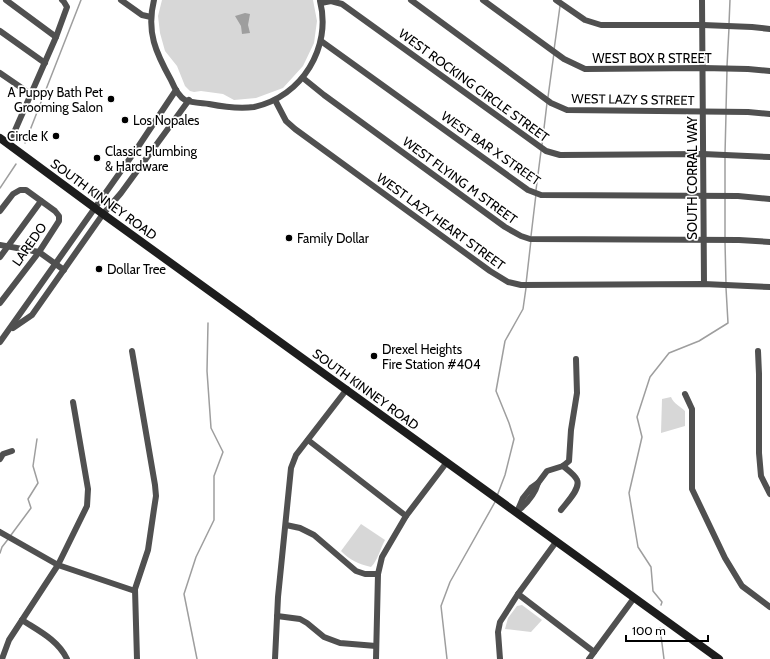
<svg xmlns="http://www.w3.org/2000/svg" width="770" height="659" font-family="Cabin,sans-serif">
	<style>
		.green { fill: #d7d7d7 }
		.water { fill: #9e9e9e }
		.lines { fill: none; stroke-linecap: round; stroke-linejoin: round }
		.stream { stroke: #9e9e9e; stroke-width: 1.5 }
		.minor { stroke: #505050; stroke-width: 6 }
		.secondary { stroke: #1d1d1d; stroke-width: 8 }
		.poi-dot { fill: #000; stroke: #fff; stroke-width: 1.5 }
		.labels { text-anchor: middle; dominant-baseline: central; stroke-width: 3.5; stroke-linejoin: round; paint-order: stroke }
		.street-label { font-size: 13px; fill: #000; stroke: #fff }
		.poi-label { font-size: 13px; fill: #000; stroke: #fff; text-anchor: start }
	</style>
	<rect width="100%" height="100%" fill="#fff"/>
	<g class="green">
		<path d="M162,0H313L317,21L314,43L303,66L283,88L256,98L234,100L223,94L201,91L194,92L190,91L185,86L177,66L165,51L160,33L158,16Z"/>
		<path d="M671,397C674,404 680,406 685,411V426L661,433L662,399Z"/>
		<path d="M361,524L385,540C380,549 378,560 371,567C358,564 350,560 341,551Z"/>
		<path d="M522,605L542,620L531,632L505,629L508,618L517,606Z"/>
	</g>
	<path class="water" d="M245,13L250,14L248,25L250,33L242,34L241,26L235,16Z"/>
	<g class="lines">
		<g class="stream">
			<path d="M729,24L730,0"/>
			<path d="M554,50L560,6"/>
			<path d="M727,66L729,28"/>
			<path d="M548,97L554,53"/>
			<path d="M726,110L727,70"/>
			<path d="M25,143L81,0"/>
			<path d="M542,145L547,103"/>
			<path d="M725,154L726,114"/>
			<path d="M725,158V194"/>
			<path d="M0,188L16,164"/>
			<path d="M536,190L541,151"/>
			<path d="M725,198V238"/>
			<path d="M531,236L536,194"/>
			<path d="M725,242L726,284"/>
			<path d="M526,284L531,240"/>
			<path d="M497,496L505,475L514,439L509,423L496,391L505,341L523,309L526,288"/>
			<path d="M11,535L31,508L28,499L38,483L33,466L37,439"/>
			<path d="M0,553L2,547L9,538"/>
			<path d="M661,605L662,602L653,591L651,567L638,547L629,493L642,437L637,417L650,377L669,353L699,341L728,323L726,288"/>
			<path d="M660,628L664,659"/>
			<path d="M197,659L184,594L196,557L214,520V476L223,452L211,428L207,371L208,323"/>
			<path d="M447,659L441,606L450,582L495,502"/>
		</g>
		<g class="minor">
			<path d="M6,0L56,37"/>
			<path d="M121,0L142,15L151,17"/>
			<path d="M154,0C146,32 156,53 171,80C174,87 178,96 185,100C192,103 202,103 209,104C224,107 239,109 254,107C302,97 332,47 320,1"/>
			<path d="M411,0L551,103L567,110L748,112L770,114"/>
			<path d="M483,0L564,59L585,69L703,68L748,69L770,71"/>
			<path d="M556,0L585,20L601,25H703L752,27L770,29"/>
			<path d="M702,0L704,284"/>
			<path d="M321,3L331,1L342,4L546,151L560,155L703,154L770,157"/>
			<path d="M0,31L45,63"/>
			<path d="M321,41L528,190L541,195L738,196L770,199"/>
			<path d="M0,73L32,95"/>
			<path d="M303,78L324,95L505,227L521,236L530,239L739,240L770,242"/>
			<path d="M275,100L286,121L295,129L490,271L508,282L521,285L704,284L770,287"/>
			<path d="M9,144L56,37L67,7L64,2L62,0"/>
			<path d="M0,211L13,194L20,190H26L55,211L59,216V221L39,252L0,303"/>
			<path d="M0,245L39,252L64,270"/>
			<path d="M0,257L41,201"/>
			<path d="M13,328L32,315L103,214L121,193L189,100"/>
			<path d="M0,342L138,147L176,90"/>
			<path d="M132,351L155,485L156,496L154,509L148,550L135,589L137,659"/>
			<path d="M758,351L759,374V453L761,476L770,494"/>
			<path d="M685,394L692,409V489L725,558L742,586L770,607"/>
			<path d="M308,440L406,516"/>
			<path d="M0,459L3,454L12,451"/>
			<path d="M520,509C528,502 535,494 538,483"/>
			<path d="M561,510C566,503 581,489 577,480C575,475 568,470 563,466"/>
			<path d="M517,512L523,498L531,488L538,483L547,471L563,466L569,461L571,430L577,393L576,359"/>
			<path d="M286,525L300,528L314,535L356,571L365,574H378"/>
			<path d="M0,532L58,565L135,591"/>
			<path d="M518,594L594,652"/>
			<path d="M277,616L300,619L307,623L324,637L340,643L376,646"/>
			<path d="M22,620C39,631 58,640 67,659"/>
			<path d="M2,659L9,640L58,565L87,506L88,489L73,402"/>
			<path d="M275,659L278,597L291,468L296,455L347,389"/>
			<path d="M376,659L378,574L382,557L406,516L447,462"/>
			<path d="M500,659L498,632L500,622L518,594L556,542"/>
			<path d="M589,659L634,598"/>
		</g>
		<path class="secondary" d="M0,138L103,214L719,659"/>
	</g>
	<g class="poi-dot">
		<circle cx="111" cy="99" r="4"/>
		<circle cx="125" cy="120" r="4"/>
		<circle cx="56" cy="136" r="4"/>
		<circle cx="97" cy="158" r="4"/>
		<circle cx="289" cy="238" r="4"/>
		<circle cx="99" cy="269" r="4"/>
		<circle cx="374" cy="356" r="4"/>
	</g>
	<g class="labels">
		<g class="street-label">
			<text x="652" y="58">WEST BOX R STREET</text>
			<text transform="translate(474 85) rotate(36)">WEST ROCKING CIRCLE STREET</text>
			<text transform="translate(633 99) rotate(1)">WEST LAZY S STREET</text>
			<text transform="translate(491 148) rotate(35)">WEST BAR X STREET</text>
			<text transform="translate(692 178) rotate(-90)">SOUTH CORRAL WAY</text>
			<text transform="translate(460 180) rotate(36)">WEST FLYING M STREET</text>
			<text transform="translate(104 199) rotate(36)">SOUTH KINNEY ROAD</text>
			<text transform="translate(441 221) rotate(36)">WEST LAZY HEART STREET</text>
			<text transform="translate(29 244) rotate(-55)">LAREDO</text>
			<text transform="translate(366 389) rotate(36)">SOUTH KINNEY ROAD</text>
		</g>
		<g class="poi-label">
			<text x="103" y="92" text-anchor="end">A Puppy Bath Pet<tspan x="103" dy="15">Grooming Salon</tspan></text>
			<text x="133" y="120">Los Nopales</text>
			<text x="48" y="136" text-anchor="end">Circle K</text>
			<text x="105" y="151">Classic Plumbing<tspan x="105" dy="15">&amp; Hardware</tspan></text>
			<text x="297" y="238">Family Dollar</text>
			<text x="107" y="269">Dollar Tree</text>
			<text x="382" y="349">Drexel Heights<tspan x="382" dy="15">Fire Station #404</tspan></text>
		</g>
	</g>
	<path d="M626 635v6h82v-6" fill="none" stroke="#000000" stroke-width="2"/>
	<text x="632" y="635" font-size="12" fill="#000000" stroke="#ffffff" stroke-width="3" paint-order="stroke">100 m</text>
</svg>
